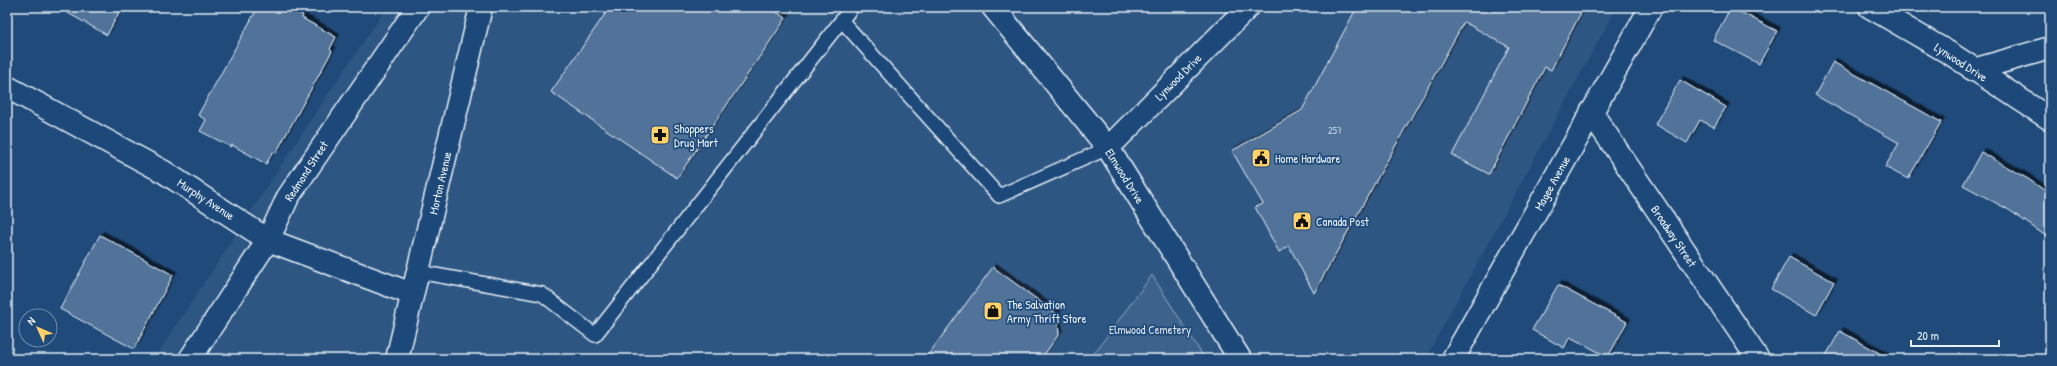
<svg xmlns="http://www.w3.org/2000/svg" width="2057" height="366" font-family="'Patrick Hand',sans-serif">
	<style>
		.built { fill: #2e5683 }
		.green { fill: #3c628c; stroke: #92aac2 }
		.building { fill: #517399; stroke: #e8f1f8; filter: url(#shadow) }
		.lines { fill: none; stroke-linecap: round; stroke-linejoin: round }
		.service-casing { stroke: #e8f1f8; stroke-width: 16 }
		.minor-casing { stroke: #e8f1f8; stroke-width: 25 }
		.tertiary-casing { stroke: #e8f1f8; stroke-width: 25 }
		.primary-casing { stroke: #e8f1f8; stroke-width: 25 }
		.service { stroke: #1f4a7a; stroke-width: 13 }
		.minor { stroke: #1f4a7a; stroke-width: 22 }
		.tertiary { stroke: #1f4a7a; stroke-width: 22 }
		.primary { stroke: #1f4a7a; stroke-width: 22 }
		.labels { text-anchor: middle; dominant-baseline: central; stroke-width: 3.5; stroke-linejoin: round; paint-order: stroke }
		.number-label { font-size: 10px; fill: #c2d2e0 }
		.street-label { font-size: 12px; fill: #e8f1f8; stroke: #1f4a7a }
		.poi-label { font-size: 12px; fill: #e8f1f8; stroke: #1f4a7a; text-anchor: start }
		.park-label { font-size: 12px; fill: #d7e3ed; stroke: #1f4a7a }
	</style>
	<defs>
		<filter id="shadow"><feDropShadow dx="3.5" dy="-3.5" stdDeviation="0" flood-color="#0009"/></filter>
	</defs>
	<rect width="100%" height="100%" fill="#1f4a7a"/>
	<filter id="ink" filterUnits="userSpaceOnUse"><feTurbulence type="fractalNoise" baseFrequency=".025" numOctaves="2"/><feDisplacementMap in="SourceGraphic" scale="8" xChannelSelector="R" yChannelSelector="G"/><feConvolveMatrix kernelMatrix="1 2 1 2 8 2 1 2 1" color-interpolation-filters="sRGB"/></filter>
	<g filter="url(#ink)">
		<path class="built" d="M387,7H1267L1272,11L1276,7H1617L1425,359H1205L1152,275L1090,359H154L316,112Z"/>
		<path class="green" d="M1152,275L1205,359H1090Z"/>
		<g class="building">
			<path d="M57,7H122L107,35Z"/>
			<path d="M258,7H287L303,15L302,18L336,37L330,49L332,51L276,153L273,152L266,164L232,145L231,147L200,131L206,120L198,115Z"/>
			<path d="M610,7H769L786,18L677,178L551,92Z"/>
			<path d="M1357,7H1584L1551,70L1545,67L1489,174L1452,155L1509,47L1464,22L1314,293L1289,246L1279,252L1255,207L1263,204L1232,151L1302,110Z"/>
			<path d="M1731,7L1777,31L1759,64L1713,40Z"/>
			<path d="M1833,62L1941,122L1908,179L1885,167L1899,143L1815,95Z"/>
			<path d="M1680,80L1726,107L1714,127L1700,120L1687,143L1655,124Z"/>
			<path d="M1981,152L2028,179L2050,194V239L2009,210L1963,185Z"/>
			<path d="M100,235L173,275L134,349L60,309Z"/>
			<path d="M1789,257L1834,282L1816,315L1771,289Z"/>
			<path d="M993,267L1057,314L1059,334L1041,359H925Z"/>
			<path d="M1558,285L1627,322L1608,357L1570,337L1564,348L1532,330Z"/>
			<path d="M1840,331L1890,359H1824Z"/>
		</g>
		<g class="lines">
			<g class="service-casing">
				<g id="service">
					<path d="M842,21L999,196L1108,148"/>
					<path d="M418,272L542,294L595,335L852,7"/>
				</g>
			</g>
			<g class="minor-casing">
				<g id="minor">
					<path d="M1870,7L1951,54L2050,119"/>
					<path d="M1973,70L2050,48"/>
					<path d="M7,87L164,172L268,240L412,294"/>
					<path d="M1591,112L1758,359"/>
					<path d="M1108,148L1248,7"/>
					<path d="M190,359L268,240L288,197L418,7"/>
					<path d="M1453,359L1651,7"/>
				</g>
			</g>
			<g class="tertiary-casing">
				<path id="tertiary" d="M397,359L481,7"/>
			</g>
			<g class="primary-casing">
				<path id="primary" d="M993,7L1108,148L1240,359"/>
			</g>
			<use href="#service" class="service"/>
			<use href="#minor" class="minor"/>
			<use href="#tertiary" class="tertiary"/>
			<use href="#primary" class="primary"/>
		</g>
	</g>
	<defs>
		<g id="pharmacy-square" transform="scale(1)"><rect x="-9" y="-9" width="18" height="18" rx="4" fill="#ffd166" stroke="#1f4a7a"/><path d="M-2-6h4v4h4v4h-4v4h-4v-4h-4v-4h4Z" fill="#111"/></g>
		<g id="civic-square" transform="scale(1)"><rect x="-9" y="-9" width="18" height="18" rx="4" fill="#ffd166" stroke="#1f4a7a"/><path d="M-.6-6.5H3V-4.5H.6V-3L4-1V1h2V6H-6V1h2V-1L-.6-3ZM-1.2 2.5V6h2.4V2.5Z" fill="#111"/></g>
		<g id="shop-square" transform="scale(1)"><rect x="-9" y="-9" width="18" height="18" rx="4" fill="#ffd166" stroke="#1f4a7a"/><path d="M-5-2.5h2.3a2.7 3.5 0 0 1 5.4 0H5L5.5 6h-11ZM-1.5-2.5h3a1.5 2.3 0 0 0-3 0Z" fill="#111"/></g>
	</defs>
	<g fill-rule="evenodd">
		<use href="#pharmacy-square" x="660" y="135"/>
		<use href="#civic-square" x="1261" y="158"/>
		<use href="#civic-square" x="1302" y="221"/>
		<use href="#shop-square" x="993" y="311"/>
	</g>
	<g class="labels">
		<g class="number-label">
			<text x="1335" y="130">257</text>
		</g>
		<g class="street-label">
			<text transform="translate(1961 62) rotate(33)">Lynwood Drive</text>
			<text transform="translate(1178 77) rotate(-45)">Lynwood Drive</text>
			<text transform="translate(306 171) rotate(-57)">Redmond Street</text>
			<text transform="translate(1125 176) rotate(58)">Elmwood Drive</text>
			<text transform="translate(440 183) rotate(-77)">Morton Avenue</text>
			<text transform="translate(1552 183) rotate(-61)">Magee Avenue</text>
			<text transform="translate(206 199) rotate(33)">Murphy Avenue</text>
			<text transform="translate(1674 236) rotate(56)">Broadway Street</text>
		</g>
		<g class="poi-label">
			<text x="674" y="128">Shoppers<tspan x="674" dy="14">Drug Mart</tspan></text>
			<text x="1275" y="158">Home Hardware</text>
			<text x="1316" y="221">Canada Post</text>
			<text x="1007" y="304">The Salvation<tspan x="1007" dy="14">Army Thrift Store</tspan></text>
		</g>
		<g class="park-label">
			<text x="1150" y="329">Elmwood Cemetery</text>
		</g>
	</g>
	<rect width="2057" height="366" fill="none" stroke="#1f4a7a" stroke-width="24"/>
	<rect x="12" y="12" width="2033" height="342" fill="none" stroke="#e8f1f8" stroke-width="1.5" filter="url(#ink)"/>
	<g transform="translate(38 328) rotate(315)"><circle r="19" fill="#1f4a7a" stroke="#6f8dac"/>
	<path d="M0-3L7 15L0 10L-7 15Z" fill="#ffd166"/>
	<text y="-6" font-size="11" font-weight="bold" text-anchor="middle" fill="#e8f1f8">N</text>
	</g>
	<path d="M1911 340v6h88v-6" fill="none" stroke="#e8f1f8" stroke-width="2"/>
	<text x="1917" y="340" font-size="12" fill="#e8f1f8" stroke="#1f4a7a" stroke-width="3" paint-order="stroke">20 m</text>
</svg>
